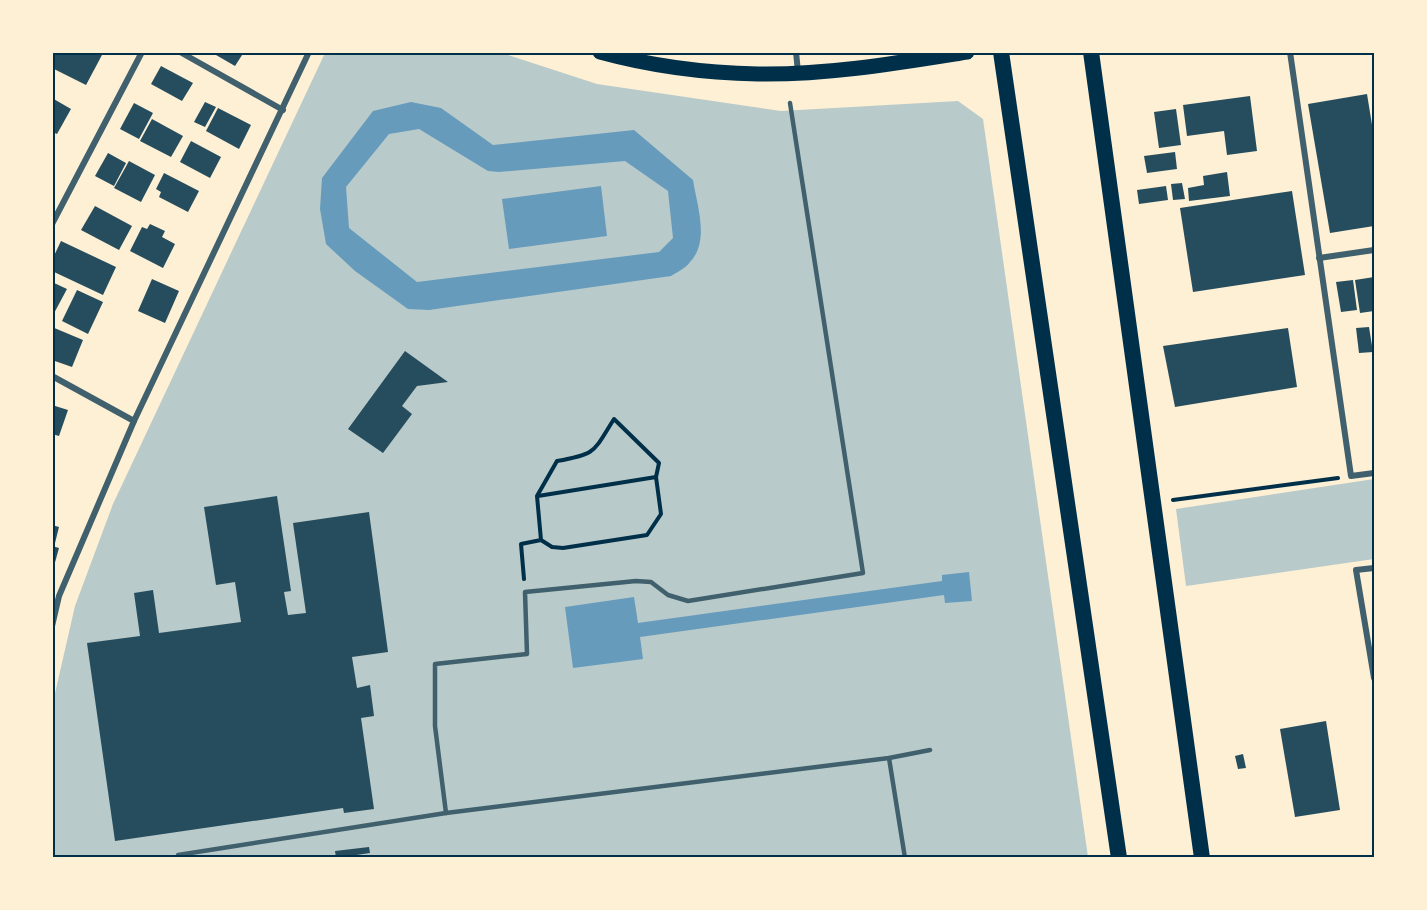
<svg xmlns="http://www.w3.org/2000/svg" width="1427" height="910" font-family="Spectral,serif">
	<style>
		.green { fill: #b9caca }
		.water { fill: #669bbc; fill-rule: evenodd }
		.building { fill: #264d5e }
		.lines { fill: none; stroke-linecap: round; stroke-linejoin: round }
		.path { stroke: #003049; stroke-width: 4 }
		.service { stroke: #3f606c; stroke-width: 4.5 }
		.minor { stroke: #3f606c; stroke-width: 6 }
		.primary { stroke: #003049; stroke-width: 15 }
		.trunk { stroke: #003049; stroke-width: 16 }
		.neatline { fill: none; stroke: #003049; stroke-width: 2 }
	</style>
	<rect width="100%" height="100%" fill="#fdf0d5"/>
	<g class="green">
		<path d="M325,53H502L597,84L781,111L958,101L983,119L1088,857L53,858V702L75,606L113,504Z"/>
		<path d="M1374,479V559L1186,586L1176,509Z"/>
	</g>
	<g class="water">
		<path d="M411,102L441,108L493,145L634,130L693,180C697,206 710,241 690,262C686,268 677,272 671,276L429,310L408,309L355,271L326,244L320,209L322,178L373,111ZM419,129L488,171L499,172L625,161L668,191L673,238L659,252L417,282L349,228L346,187L389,134Z"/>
		<path d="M601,186L607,236L509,249L502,199Z"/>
		<path d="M969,572L972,601L945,603L944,595L640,637L643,659L573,668L565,607L634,597L638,623L942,581V575Z"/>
	</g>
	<g class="building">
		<path d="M52,52H98L102,55L86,85L52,68Z"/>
		<path d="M218,52H244L235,66L216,55Z"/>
		<path d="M161,66L193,83L182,101L151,84Z"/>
		<path d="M1367,94L1374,137V226L1330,233L1308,104Z"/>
		<path d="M1250,96L1257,151L1227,155L1224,131L1187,136L1183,105Z"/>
		<path d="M52,98L71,109L57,134L52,132Z"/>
		<path d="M205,102L216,107L205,127L194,122Z"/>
		<path d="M134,103L153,113L139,139L120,129Z"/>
		<path d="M218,108L251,125L239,149L206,131Z"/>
		<path d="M1176,109L1181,145L1159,148L1154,112Z"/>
		<path d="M152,119L183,136L171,157L140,141Z"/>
		<path d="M191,141L221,157L210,178L180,162Z"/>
		<path d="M1175,152L1177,169L1147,173L1144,156Z"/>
		<path d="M108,153L126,163L114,186L95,176Z"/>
		<path d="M129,161L155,175L141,202L114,188Z"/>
		<path d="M1227,172L1230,196L1189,201L1188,188L1204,185L1203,176Z"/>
		<path d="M164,173L199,191L188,212L159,197L161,192L156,189Z"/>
		<path d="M1182,183L1185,199L1173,200L1171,184Z"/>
		<path d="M1166,186L1168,200L1139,204L1137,190Z"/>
		<path d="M1292,191L1305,275L1193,292L1180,208Z"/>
		<path d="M95,206L132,226L119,250L81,230Z"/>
		<path d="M150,224L165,231L162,237L175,244L163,268L130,251L142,227L147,229Z"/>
		<path d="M61,241L116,267L103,295L52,271V260Z"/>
		<path d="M1374,277V311L1360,313L1355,280Z"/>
		<path d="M152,279L179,291L165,323L138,311Z"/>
		<path d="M1353,280L1357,310L1341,312L1336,282Z"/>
		<path d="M52,282L67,289L52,317Z"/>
		<path d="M77,290L103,302L88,334L62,321Z"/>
		<path d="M52,327L83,340L72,367L52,360Z"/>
		<path d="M1369,327L1373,352L1359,353L1356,328Z"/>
		<path d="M1288,328L1297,387L1175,407L1163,346Z"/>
		<path d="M405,351L448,382L417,386L402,406L412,414L383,453L348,429Z"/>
		<path d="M52,405L68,410L59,436L52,434Z"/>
		<path d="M277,496L291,591L284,592L288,615L306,613L293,523L369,512L388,652L352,657L357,688L370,685L374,716L361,718L374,809L344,813L343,808L115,841L87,643L140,636L134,593L153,590L159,633L241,622L235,582L216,585L204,507Z"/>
		<path d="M52,525L59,527L55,543L52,542Z"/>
		<path d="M52,546L59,548L54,566H52Z"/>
		<path d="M1326,721L1340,810L1295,817L1280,729Z"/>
		<path d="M1243,754L1246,768L1238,769L1235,756Z"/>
		<path d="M369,847L370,853L336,858L335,851Z"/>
	</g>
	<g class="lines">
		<g class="path">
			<path d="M538,496L656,477L661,514L647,535L563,548L552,547L541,540"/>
			<path d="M1173,500L1338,478"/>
			<path d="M524,579L521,544L541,540L537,496L557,461C597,454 593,452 614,419L659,463L656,477"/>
		</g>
		<g class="service">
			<path d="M889,758L905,858"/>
			<path d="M446,813L435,726V664L527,654L525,592L636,581L651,582L668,595L688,601L863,573L790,103"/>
			<path d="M178,858V855L446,813L889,758L930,750"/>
		</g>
		<g class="minor">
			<path d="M180,52L283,110"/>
			<path d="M796,52L798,72"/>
			<path d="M1290,52L1351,476L1374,473"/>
			<path d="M52,224L142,52"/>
			<path d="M1319,258L1374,250"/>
			<path d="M52,376L134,421"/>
			<path d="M1374,568L1356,570L1374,678"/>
			<path d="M52,626L59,596L134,421L309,52"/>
		</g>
		<path class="primary" d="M600,52C651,66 705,73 758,74C828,75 898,63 967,52"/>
		<g class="trunk">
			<path d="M1001,52L1119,858"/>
			<path d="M1091,52L1202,858"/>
		</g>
	</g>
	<rect width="1427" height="910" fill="none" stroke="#fdf0d5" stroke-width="108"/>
	<rect x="54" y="54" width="1319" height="802" class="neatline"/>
</svg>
